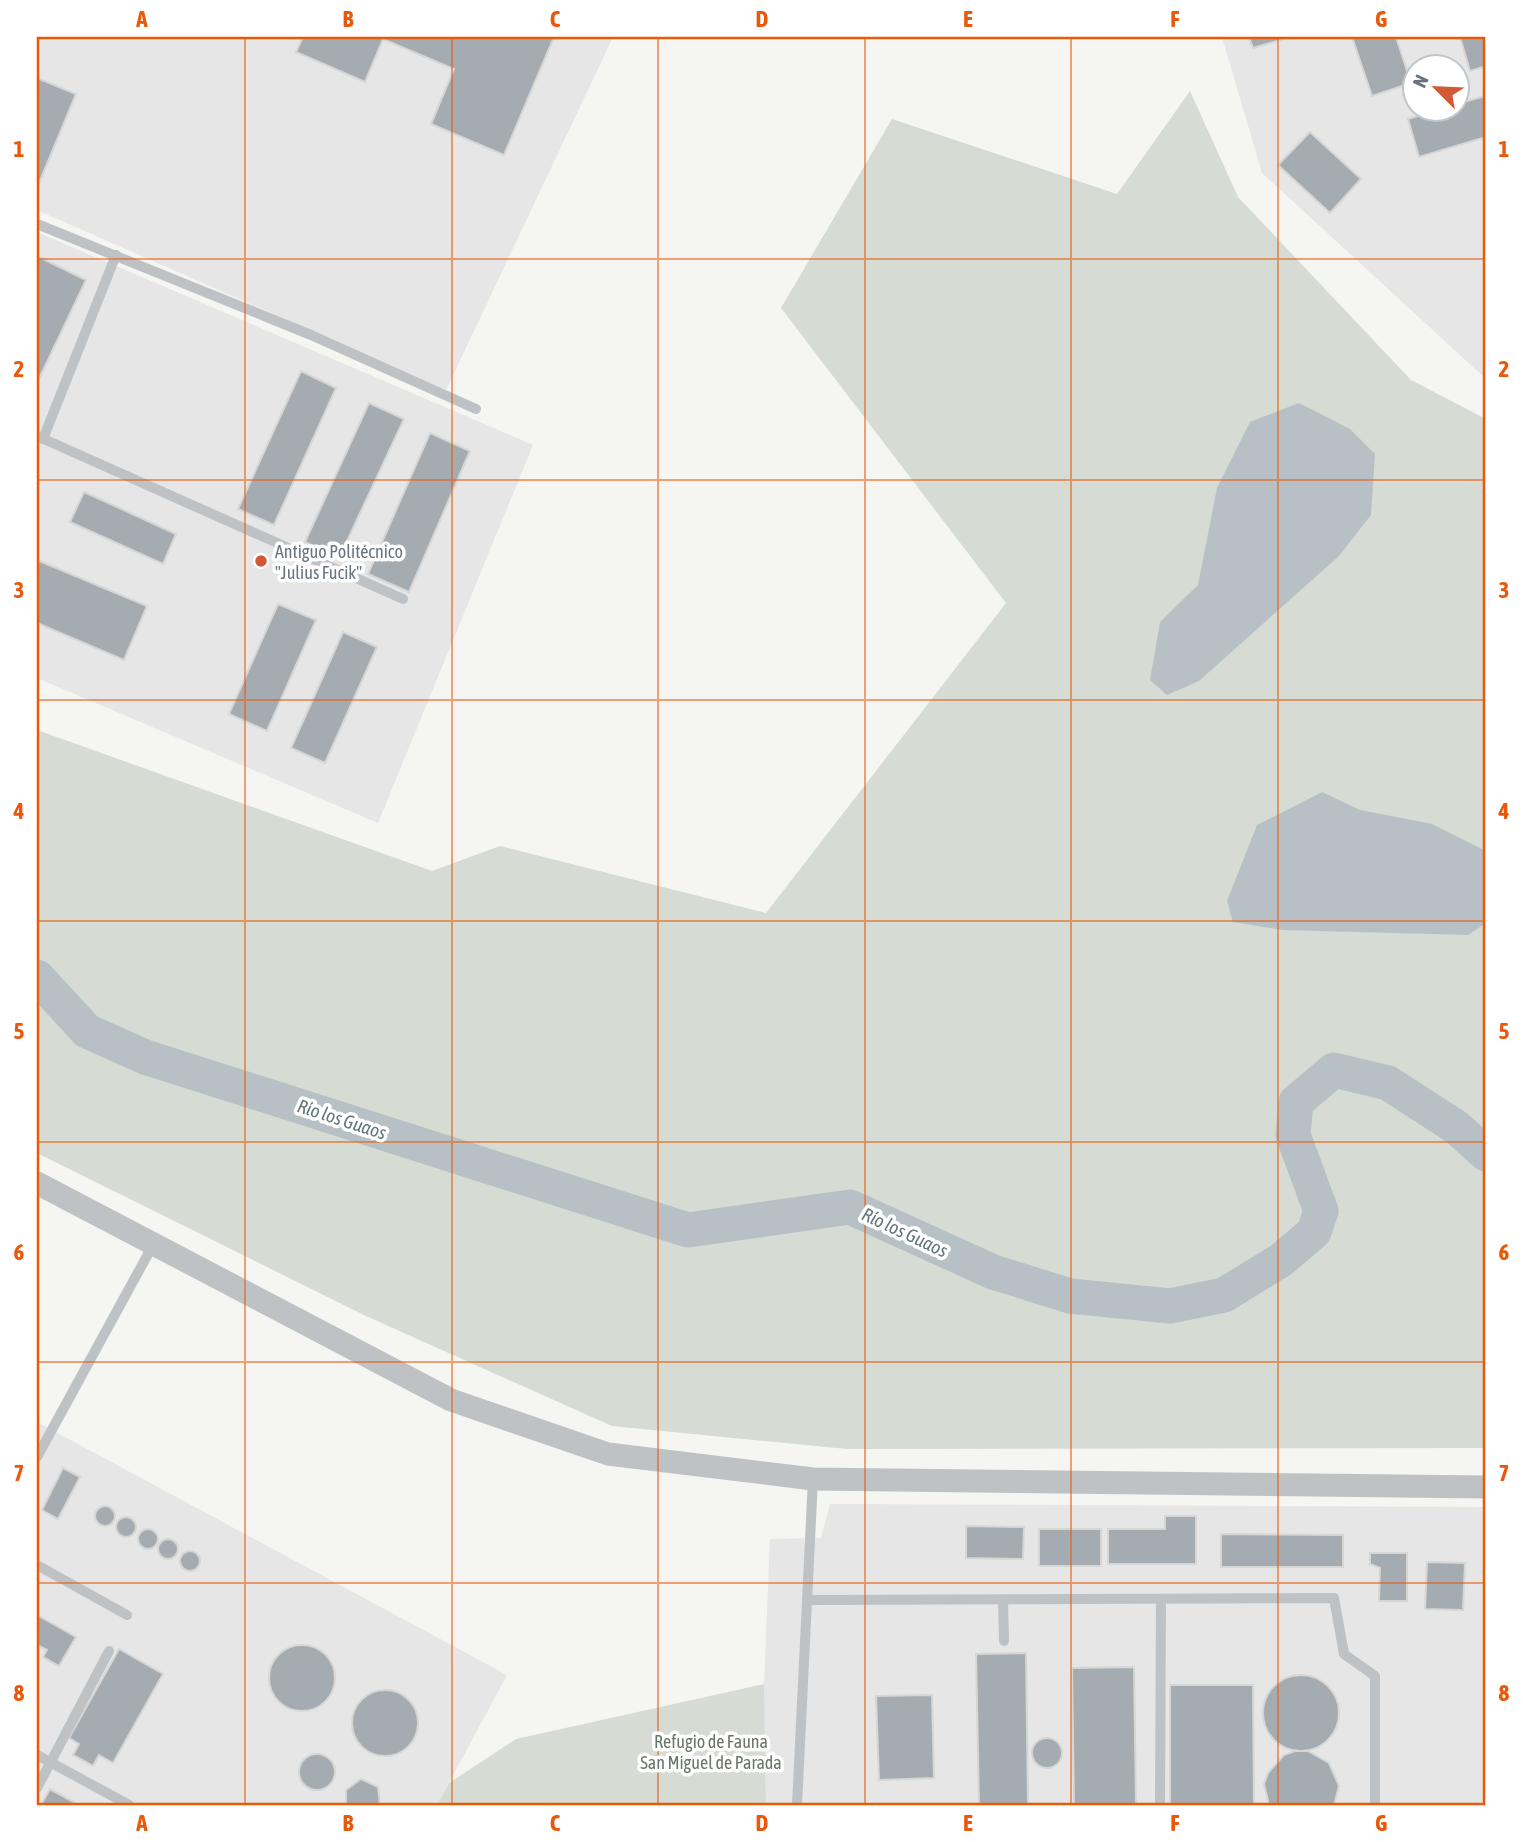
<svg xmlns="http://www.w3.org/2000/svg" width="1523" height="1842" font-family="'Asap Condensed',sans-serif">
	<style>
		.built { fill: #e5e6e5; fill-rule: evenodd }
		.green { fill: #d6dbd3 }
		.water { fill: #b7c1c5 }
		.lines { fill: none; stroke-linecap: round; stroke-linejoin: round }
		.river { stroke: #b7c1c5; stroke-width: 35 }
		.building { fill: #a5acb1; stroke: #d6d6d4; stroke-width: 2 }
		.service { stroke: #bec2c5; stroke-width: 10 }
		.tertiary { stroke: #bec2c5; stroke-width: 23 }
		.grid { fill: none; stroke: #e8590c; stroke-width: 2; stroke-opacity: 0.55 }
		.poi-dot { fill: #d15935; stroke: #fff; stroke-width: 2.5 }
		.labels { text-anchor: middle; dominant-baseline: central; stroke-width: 7; stroke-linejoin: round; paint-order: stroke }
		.poi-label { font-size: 18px; fill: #677480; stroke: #fff; text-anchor: start }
		.park-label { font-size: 18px; fill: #687765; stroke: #fff }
		.water-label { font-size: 19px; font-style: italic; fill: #63767c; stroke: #fff }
		.neatline { fill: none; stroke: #e8590c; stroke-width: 2.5 }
		.grid-label { font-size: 23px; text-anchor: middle; font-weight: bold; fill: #e8590c }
	</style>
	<rect width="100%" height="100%" fill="#f5f5f1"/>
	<g class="built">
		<path d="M37,37H613L446,390L37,210Z"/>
		<path d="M1222,37H1486V379L1262,173ZM1414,66H1456V108H1414Z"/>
		<path d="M37,232L533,445L378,823L37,678Z"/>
		<path d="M37,1422L507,1675L437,1805H37Z"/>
		<path d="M830,1504L1486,1507V1805H766L764,1684L770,1539L821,1538Z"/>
	</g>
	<g class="green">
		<path d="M1190,91L1238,197L1411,380L1486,419V1448L847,1449L612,1426L366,1316L37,1153V730L432,871L500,846L766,913L1006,603L781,308L892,119L1117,194Z"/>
		<path d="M764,1684L766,1805H437L449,1783L516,1739Z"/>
	</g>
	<g class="water">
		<path d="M1299,403L1350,429L1375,454L1371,515L1339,556L1199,681L1167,695L1150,680L1160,622L1198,585L1217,488L1250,422Z"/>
		<path d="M1322,792L1360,810L1432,824L1486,851V923L1468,935L1283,930L1233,922L1227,901L1257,825Z"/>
	</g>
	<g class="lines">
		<path class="river" d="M37,977L87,1031L145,1057L688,1230L850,1207L993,1272L1070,1296L1170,1306L1224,1295L1281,1260L1314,1232L1321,1211L1293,1135L1296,1102L1334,1070L1388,1083L1456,1127L1486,1154"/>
	</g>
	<g class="building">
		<path d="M303,37H554L504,155L431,124L454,69L383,39L365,82L296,52Z"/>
		<path d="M1249,37H1286L1287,38L1253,48Z"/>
		<path d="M1352,37H1396L1411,83L1372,96Z"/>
		<path d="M1460,37H1486V66L1470,71Z"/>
		<path d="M37,78L76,94L37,188Z"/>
		<path d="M1485,96L1486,137L1419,157L1408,119L1442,108H1456V104Z"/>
		<path d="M1310,132L1361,179L1330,213L1278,165Z"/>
		<path d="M37,256L86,280L37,383Z"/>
		<path d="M301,371L336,388L274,525L238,509Z"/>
		<path d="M369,403L404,419L339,558L305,542Z"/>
		<path d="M430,433L470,451L409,592L368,574Z"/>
		<path d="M84,492L176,534L163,564L70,522Z"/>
		<path d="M37,560L147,606L124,660L37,623Z"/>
		<path d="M278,604L316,620L267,731L229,714Z"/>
		<path d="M343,632L377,647L325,763L291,748Z"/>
		<path d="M63,1468L80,1477L58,1519L42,1510Z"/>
		<circle cx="105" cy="1516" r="10"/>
		<path d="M1165,1516H1196V1564H1108V1529H1165Z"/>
		<circle cx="126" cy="1527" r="10"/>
		<path d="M966,1526L1024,1527L1023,1559L966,1558Z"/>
		<circle cx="148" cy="1539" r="10"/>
		<rect x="1039" y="1529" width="62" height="37"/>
		<path d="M1221,1534L1343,1535V1567H1221Z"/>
		<circle cx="168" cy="1549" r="10"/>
		<circle cx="190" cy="1561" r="10"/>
		<path d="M1370,1553H1407V1601H1379L1380,1568L1370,1564Z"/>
		<path d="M1427,1562L1465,1563L1463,1610L1425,1609Z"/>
		<path d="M37,1615L76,1637L59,1666L43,1657L47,1650L37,1645Z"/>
		<circle cx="302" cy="1678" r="33"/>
		<path d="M119,1649L163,1674L113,1763L99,1755L93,1766L73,1755L79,1744L69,1738Z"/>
		<path d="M1026,1653L1028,1805H979L976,1654Z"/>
		<path d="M1134,1667L1136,1805H1074L1072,1668Z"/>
		<circle cx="1301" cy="1713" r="38"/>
		<path d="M1170,1685H1253L1254,1805H1170Z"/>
		<circle cx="385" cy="1723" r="33"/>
		<path d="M932,1695L934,1778L879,1780L876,1696Z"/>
		<circle cx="1047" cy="1753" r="15"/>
		<path d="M1295,1751H1308L1329,1763L1339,1786L1334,1805H1269L1264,1784L1268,1773L1284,1755Z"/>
		<circle cx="317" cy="1772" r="18"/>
		<path d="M361,1779L378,1787L380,1805H346V1790Z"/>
		<path d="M50,1789L79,1805H41Z"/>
	</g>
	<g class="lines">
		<g class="service">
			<path d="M37,224L311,335L476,409"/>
			<path d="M37,436L403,599"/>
			<path d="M43,439L116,255"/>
			<path d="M37,1457L153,1245"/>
			<path d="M37,1565L127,1615"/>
			<path d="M809,1600L1334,1598L1344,1654L1375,1676V1805"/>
			<path d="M1003,1601L1004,1641"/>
			<path d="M37,1755L129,1805"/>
			<path d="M37,1788L109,1651"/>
			<path d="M797,1805L813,1479"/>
			<path d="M1160,1805L1161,1600"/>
		</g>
		<path class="tertiary" d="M37,1183L451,1400L608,1454L813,1479L1486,1487"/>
	</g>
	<path class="grid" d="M245,37V1805M452,37V1805M658,37V1805M865,37V1805M1071,37V1805M1278,37V1805M37,259H1486M37,480H1486M37,700H1486M37,921H1486M37,1142H1486M37,1362H1486M37,1583H1486"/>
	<circle class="poi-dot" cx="261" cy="561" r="7"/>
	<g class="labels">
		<g class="poi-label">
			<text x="275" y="551">Antiguo Politécnico<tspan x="275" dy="21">"Julius Fucik"</tspan></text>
		</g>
		<g class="park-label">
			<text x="711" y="1741">Refugio de Fauna<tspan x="711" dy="21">San Miguel de Parada</tspan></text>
		</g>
		<g class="water-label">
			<text transform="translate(342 1119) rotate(18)">Río los Guaos</text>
			<text transform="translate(905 1232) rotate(25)">Río los Guaos</text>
		</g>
	</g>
	<rect width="1523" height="1842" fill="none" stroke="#ffffff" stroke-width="77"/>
	<g transform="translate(1436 88) rotate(294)"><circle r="33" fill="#ffffff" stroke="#c2c7cc" stroke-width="2"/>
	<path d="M0-5L12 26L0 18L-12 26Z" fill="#d15935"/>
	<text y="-10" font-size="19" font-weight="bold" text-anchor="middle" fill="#677480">N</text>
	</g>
	<rect x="38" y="38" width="1446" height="1766" class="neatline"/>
	<g class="grid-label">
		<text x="142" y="27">A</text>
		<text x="348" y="27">B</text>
		<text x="555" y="27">C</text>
		<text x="762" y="27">D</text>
		<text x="968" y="27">E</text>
		<text x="1175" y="27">F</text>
		<text x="1381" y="27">G</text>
		<text x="19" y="157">1</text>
		<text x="1504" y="157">1</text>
		<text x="19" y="377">2</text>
		<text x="1504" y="377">2</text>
		<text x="19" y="598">3</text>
		<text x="1504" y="598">3</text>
		<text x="19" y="819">4</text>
		<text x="1504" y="819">4</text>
		<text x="19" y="1039">5</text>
		<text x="1504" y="1039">5</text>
		<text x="19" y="1260">6</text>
		<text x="1504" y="1260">6</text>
		<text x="19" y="1481">7</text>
		<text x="1504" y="1481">7</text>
		<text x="19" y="1701">8</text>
		<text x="1504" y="1701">8</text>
		<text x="142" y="1831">A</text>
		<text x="348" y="1831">B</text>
		<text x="555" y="1831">C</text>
		<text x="762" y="1831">D</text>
		<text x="968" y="1831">E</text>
		<text x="1175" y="1831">F</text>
		<text x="1381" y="1831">G</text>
	</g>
</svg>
